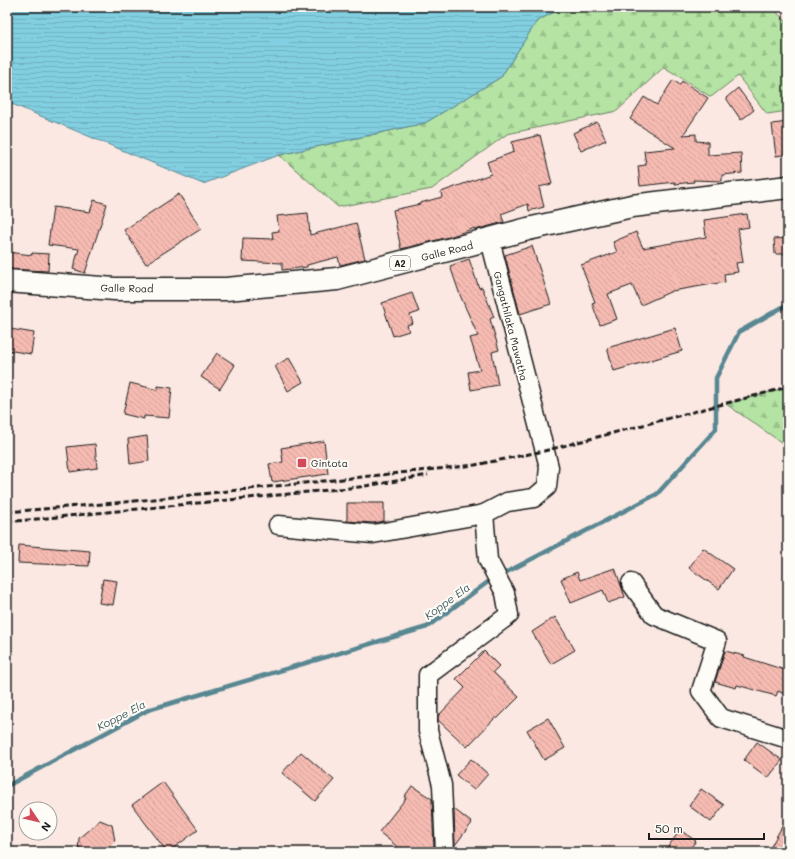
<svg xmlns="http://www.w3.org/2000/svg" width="795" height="859" font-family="Mali,sans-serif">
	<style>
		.forest { fill: url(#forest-firs); stroke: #688060 }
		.water { fill: url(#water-rules); stroke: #598792 }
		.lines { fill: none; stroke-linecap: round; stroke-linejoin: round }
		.stream { stroke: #598792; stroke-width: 4.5 }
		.building { fill: url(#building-back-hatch); stroke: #1c1c1c }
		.street-casing { stroke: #1c1c1c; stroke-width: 21 }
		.highway-casing { stroke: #1c1c1c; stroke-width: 25 }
		.street { stroke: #fdfcf7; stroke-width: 18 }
		.highway { stroke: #fdfcf7; stroke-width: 22 }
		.rail { stroke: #1c1c1c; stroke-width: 3; stroke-dasharray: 6 3; stroke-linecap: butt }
		.poi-dot { fill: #d1495b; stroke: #fdfcf7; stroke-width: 1.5 }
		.labels { text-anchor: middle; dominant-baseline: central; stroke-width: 4; stroke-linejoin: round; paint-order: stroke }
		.shield { fill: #fdfcf7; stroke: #605f5e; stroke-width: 1 }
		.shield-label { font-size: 9px; font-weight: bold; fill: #1c1c1c }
		.street-label { font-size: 10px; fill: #1c1c1c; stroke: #fdfcf7 }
		.poi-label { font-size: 10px; fill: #1c1c1c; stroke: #fdfcf7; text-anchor: start }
		.water-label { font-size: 11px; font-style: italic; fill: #405b61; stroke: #fdfcf7 }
	</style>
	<defs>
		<pattern id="forest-firs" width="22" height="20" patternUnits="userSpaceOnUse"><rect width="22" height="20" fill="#b4e3a3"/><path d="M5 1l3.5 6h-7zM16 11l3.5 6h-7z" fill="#9ac28c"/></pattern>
		<pattern id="water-rules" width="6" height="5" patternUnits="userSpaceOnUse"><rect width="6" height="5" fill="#82cfe1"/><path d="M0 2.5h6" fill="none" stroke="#70b1c0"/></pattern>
		<pattern id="building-back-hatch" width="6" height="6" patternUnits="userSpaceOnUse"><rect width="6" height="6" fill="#f6bbb2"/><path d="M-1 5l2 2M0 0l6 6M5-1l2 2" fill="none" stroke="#d2a098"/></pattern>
	</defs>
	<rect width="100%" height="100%" fill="#fbe8e2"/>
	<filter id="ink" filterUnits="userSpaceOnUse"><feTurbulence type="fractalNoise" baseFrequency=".025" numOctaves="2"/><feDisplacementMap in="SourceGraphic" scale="8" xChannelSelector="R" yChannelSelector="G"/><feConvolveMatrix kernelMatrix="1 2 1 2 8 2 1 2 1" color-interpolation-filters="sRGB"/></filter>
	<g filter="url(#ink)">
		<g class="forest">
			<path d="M564,7H771L788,23V111L767,114L738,76L711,97L664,67L617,111L507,134L432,189L338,207L279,155L425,123L501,77L537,21Z"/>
			<path d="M788,387V447L726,404Z"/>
		</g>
		<path class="water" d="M7,7H564L537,21L501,77L425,123L279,155L203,184L7,102Z"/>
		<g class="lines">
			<g class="stream">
				<path d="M501,575L657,494L716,429V378L739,332L788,304"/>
				<path d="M7,786L148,710L427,627L492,579"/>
			</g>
		</g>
		<g class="building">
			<path d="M673,80L680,85L682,81L708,98L683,135L696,134V141L708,142V155L741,153L742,173L722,175V181L693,180L694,182L675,184V182L640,186L638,166L646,165L644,151L675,148L630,119L644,97L657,105Z"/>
			<path d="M738,88L754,110L741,120L726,98Z"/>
			<path d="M597,122L606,140L581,151L573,133Z"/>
			<path d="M788,122V154L776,156L772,124Z"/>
			<path d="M540,135L552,184L539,187L544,207L529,211L528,204L501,214L504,222L475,230V228L449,237L401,249L393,210L420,204V203L442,197L441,192L491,174L487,162L514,152L512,142Z"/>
			<path d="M179,194L201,229L146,264L124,230Z"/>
			<path d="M94,200L107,204L85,273L73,269L79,249L48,245L53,207L90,212Z"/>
			<path d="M308,213L310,235L356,223L365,259L340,265L338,257L307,265V267L282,270V263L242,261L243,238L273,239L272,232L279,231L277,216Z"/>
			<path d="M747,214L749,227L738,229L743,262L736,263L738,272L724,274L725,282L672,291L641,305L632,285L608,294L617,319L600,325L592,303L595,302L581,265L617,252L613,242L636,232L643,248L706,237L704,220Z"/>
			<path d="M788,238V254H775L774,239Z"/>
			<path d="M532,246L551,304L520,314L505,255Z"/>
			<path d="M7,252L32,255V253L49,254L48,271L7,269Z"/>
			<path d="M469,259L479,288L482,287L494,317L490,319L499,350L492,352L498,385L471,390L468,372L480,370L470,338L478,336L460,295L450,266Z"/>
			<path d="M412,293L419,312L410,315L413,323L407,325L409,331L393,336L382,303Z"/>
			<path d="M675,328L682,351L614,371L607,348Z"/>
			<path d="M10,329L34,333L31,354L7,350Z"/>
			<path d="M217,353L235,365L220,389L201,377Z"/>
			<path d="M289,358L303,382L288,391L275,366Z"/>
			<path d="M130,383L158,390V386L172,388L169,418L144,416V419L123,414Z"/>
			<path d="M147,436L149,461L130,464L128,439Z"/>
			<path d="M324,441L328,474L272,482L269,464L283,462L281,448Z"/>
			<path d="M95,444L97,468L70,472L67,447Z"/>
			<path d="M347,503H384V521L373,523L347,521Z"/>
			<path d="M19,545L90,551L89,566L18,563Z"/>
			<path d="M703,548L733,569L719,589L689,568Z"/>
			<path d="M615,568L625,597L608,603L603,590L571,603L561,579L577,572L580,580Z"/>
			<path d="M103,579L117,581L113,605L99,603Z"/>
			<path d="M555,617L575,650L551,664L532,632Z"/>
			<path d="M484,651L499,666L493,672L519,697L497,719L496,717L467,747L438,720V716L465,688L456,679Z"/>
			<path d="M725,651L745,656L744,657L788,671V696L778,691L776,696L737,685L736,688L715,682Z"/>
			<path d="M548,718L565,748L544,760L527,730Z"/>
			<path d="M757,742L782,760L768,778L744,760Z"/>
			<path d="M301,752L334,780L315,801L282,773Z"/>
			<path d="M471,759L488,774L474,790L456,775Z"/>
			<path d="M163,782L198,830L168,852H167L132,805Z"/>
			<path d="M412,786L432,799L434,852H404L379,832L406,798L404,797Z"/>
			<path d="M701,789L724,805L711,822L689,806Z"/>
			<path d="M454,809L472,823L455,845Z"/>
			<path d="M788,816V852H777L770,848Z"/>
			<path d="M100,820L112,825L115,841L104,852H78L79,838Z"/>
			<path d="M680,830L696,841L687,852H675L668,847Z"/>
		</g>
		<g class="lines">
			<g class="street-casing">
				<g id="street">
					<path d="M278,525L373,534L484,514"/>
					<path d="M631,583L654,615L717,641L701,691L721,718L788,739"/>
					<path d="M445,852L442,785L428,731V675L509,615L505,593L488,560L484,514L507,502L534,498L547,487L549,467L490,240"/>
				</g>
			</g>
			<g class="highway-casing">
				<path id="highway" d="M7,281L115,289H226L337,279L528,229L632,206L788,187"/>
			</g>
			<use href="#street" class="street"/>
			<use href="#highway" class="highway"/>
			<g class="rail">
				<path d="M7,512L125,502L475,465L544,451L788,387"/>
				<path d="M7,522L359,487L396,481L428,475"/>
			</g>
		</g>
	</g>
	<rect class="poi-dot" x="297" y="458" width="10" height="10" rx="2"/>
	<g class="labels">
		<rect class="shield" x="390" y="256" width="20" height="14" rx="3"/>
		<g class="shield-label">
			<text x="400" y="263">A2</text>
		</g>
		<g class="street-label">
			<text transform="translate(447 251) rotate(-14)">Galle Road</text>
			<text transform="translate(127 288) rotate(1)">Galle Road</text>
			<text transform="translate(511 326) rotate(76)">Gangathilaka Mawatha</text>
		</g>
		<g class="poi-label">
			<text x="311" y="463">Gintota</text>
		</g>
		<g class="water-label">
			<text transform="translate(447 601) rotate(-36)">Koppe Ela</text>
			<text transform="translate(121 715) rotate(-27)">Koppe Ela</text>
		</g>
	</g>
	<rect width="795" height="859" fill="none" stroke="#fdfcf7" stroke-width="24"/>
	<rect x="12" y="12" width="771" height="835" fill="none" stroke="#1c1c1c" stroke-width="1.5" filter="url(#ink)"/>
	<g transform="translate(38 821) rotate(125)"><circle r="19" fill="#fdfcf7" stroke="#a3a29f"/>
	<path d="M0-3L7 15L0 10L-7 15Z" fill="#d1495b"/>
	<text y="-6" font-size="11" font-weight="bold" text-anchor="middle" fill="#1c1c1c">N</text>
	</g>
	<path d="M649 833v6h115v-6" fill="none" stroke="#1c1c1c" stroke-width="2"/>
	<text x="655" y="833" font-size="12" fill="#1c1c1c" stroke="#fdfcf7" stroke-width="3" paint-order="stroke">50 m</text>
</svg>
